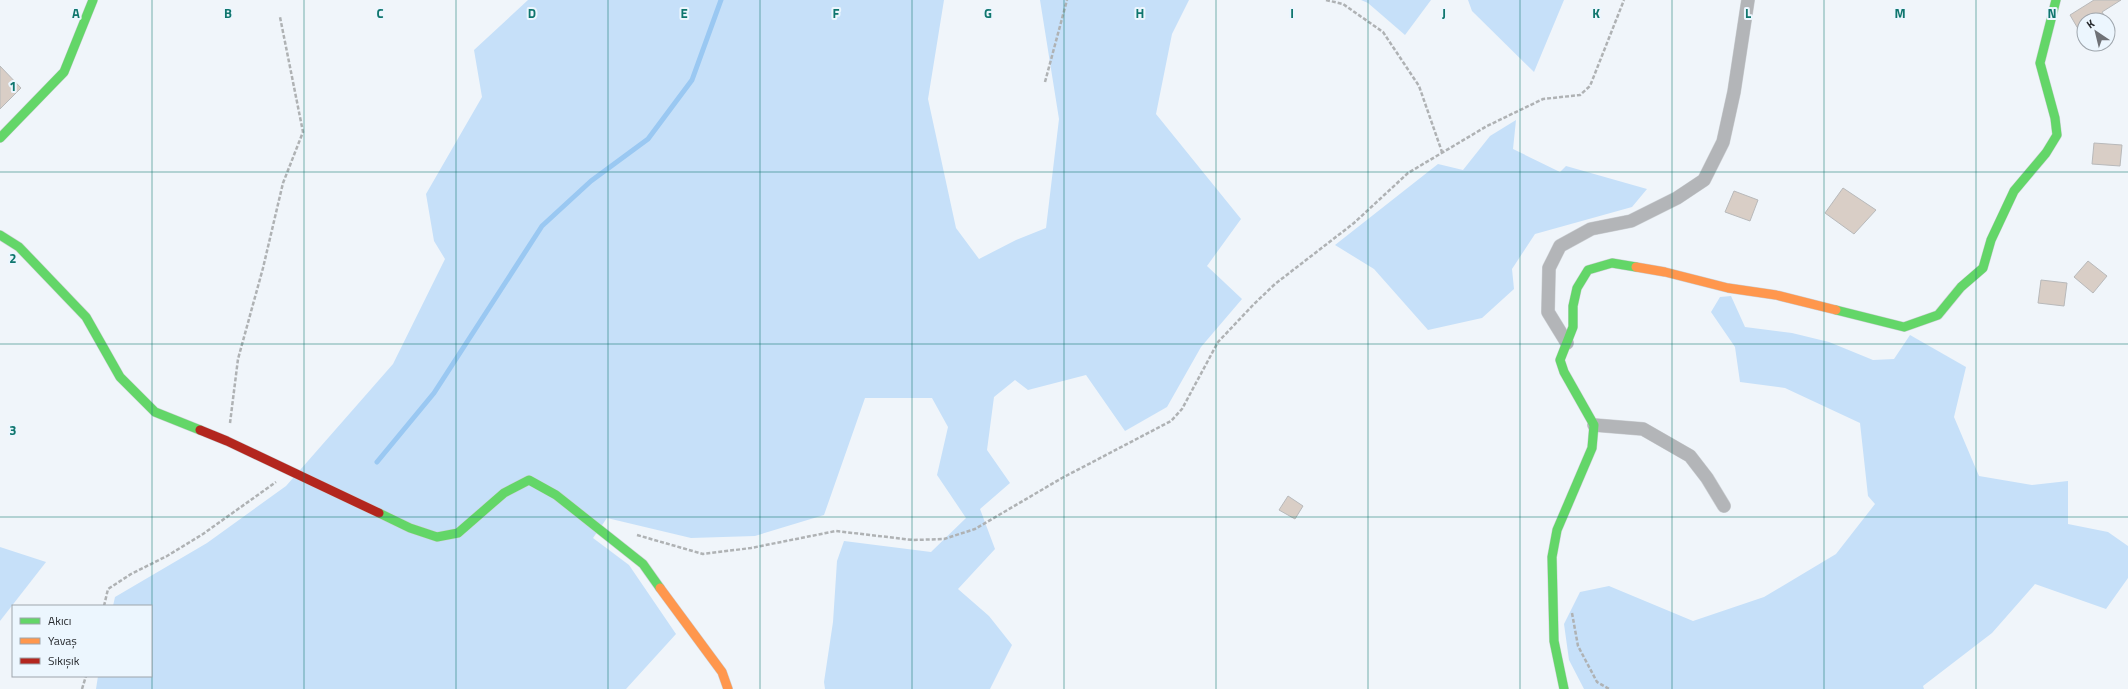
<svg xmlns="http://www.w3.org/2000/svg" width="2128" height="689" font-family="'Titillium Web',sans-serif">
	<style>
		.green { fill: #c6e0f9 }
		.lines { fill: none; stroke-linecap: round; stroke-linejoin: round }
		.stream { stroke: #9ac8f2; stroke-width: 5 }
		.building { fill: #d9cec6; stroke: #b8b9ba }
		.street-casing { stroke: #cdd1d5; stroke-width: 14 }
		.fast-casing { stroke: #cdd1d5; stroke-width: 10 }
		.slow-casing { stroke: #cdd1d5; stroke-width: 10 }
		.jam-casing { stroke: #cdd1d5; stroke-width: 10 }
		.path { stroke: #afb2b4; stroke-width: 2.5; stroke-dasharray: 4 2; stroke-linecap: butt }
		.street { stroke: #b3b5b8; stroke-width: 13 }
		.fast { stroke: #63d668; stroke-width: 9 }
		.slow { stroke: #ff974d; stroke-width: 9 }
		.jam { stroke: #b3261e; stroke-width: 9 }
		.grid { fill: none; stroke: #0f766e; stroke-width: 1; stroke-opacity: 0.55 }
		.grid-label { font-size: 13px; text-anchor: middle; font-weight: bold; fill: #0f766e; stroke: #ecf6fe; stroke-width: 4; stroke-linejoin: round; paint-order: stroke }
	</style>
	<rect width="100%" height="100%" fill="#f0f5fa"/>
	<g class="green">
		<path d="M528,0H944L928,99L956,228L979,259L1016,240L1046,228L1059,119L1040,0H1189L1172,34L1156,114L1241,219L1207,266L1242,299L1201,347L1167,407L1125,431L1086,375L1028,390L1015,380L994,397L987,450L1010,483L980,509L995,549L958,589L989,616L1012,645L990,689H825L824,682L833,622L837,561L844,541L931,552L966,518L937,475L948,427L932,398H865L824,515L755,536L691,538L607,518L593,538L629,565L676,634L626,689H96L98,676H151V606H113L115,597L207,543L286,486L393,364L445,259L434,241L426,194L482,97L474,50Z"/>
		<path d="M1361,0H1431L1405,35L1368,3Z"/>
		<path d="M1468,0H1564L1534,72L1472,11Z"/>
		<path d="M1516,120L1513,149L1560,172L1566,166L1647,189L1632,207L1535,234L1512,269L1514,289L1482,318L1428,330L1374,269L1335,245L1438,164L1463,170L1490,136Z"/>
		<path d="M1731,296L1745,327L1792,333L1829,342L1873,360L1894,359L1910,335L1966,367L1954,417L1979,476L2032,485L2068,481V524L2108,532L2128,546V578L2106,609L2035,584L1992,633L1923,686L1924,689H1584L1569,660L1564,624L1580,592L1609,586L1693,621L1764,597L1836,554L1875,504L1868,496L1860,423L1785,388L1740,382L1735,347L1711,312L1720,297Z"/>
		<path d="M0,547L46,562L0,621Z"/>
	</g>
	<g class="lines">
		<path class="stream" d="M377,462L434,393L542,226L591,181L648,139L692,80L721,0"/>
	</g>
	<g class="building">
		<path d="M2094,0H2121L2102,12L2107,20H2084V39L2070,15Z"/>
		<path d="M0,66L21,88L0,109Z"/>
		<path d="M2094,143L2122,145L2120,166L2092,164Z"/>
		<path d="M1843,188L1876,210L1854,234L1825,213Z"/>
		<path d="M1734,191L1758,200L1750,221L1725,212Z"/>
		<path d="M2088,261L2107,276L2093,293L2074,277Z"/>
		<path d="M2041,280L2067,283L2064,306L2038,303Z"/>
		<path d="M1288,496L1303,506L1295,519L1279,510Z"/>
	</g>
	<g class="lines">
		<g class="street-casing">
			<g id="street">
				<path d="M1567,343L1548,312L1549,268L1560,246L1591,229L1631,221L1677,198L1704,180L1723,142L1734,92L1748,0"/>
				<path d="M1594,425L1643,429L1690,456L1707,478L1724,506"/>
			</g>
		</g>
		<g class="fast-casing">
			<g id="fast">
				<path d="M0,138L64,72L93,0"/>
				<path d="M0,235L19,247L86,317L120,377L155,412L200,430"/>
				<path d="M1836,310L1904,327L1938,315L1961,287L1983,268L1991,240L2014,191L2046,153L2057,135L2055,118L2040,63L2056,0"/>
				<path d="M379,513L410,528L437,537L458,533L504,493L529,480L556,495L643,564L660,588"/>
				<path d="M1564,689L1554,641L1552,557L1557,530L1592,448L1594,425L1564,372L1560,360L1573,327V306L1577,288L1588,270L1612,263L1636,267"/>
			</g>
		</g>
		<g class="slow-casing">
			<g id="slow">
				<path d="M1636,267L1665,272L1728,288L1776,295L1836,310"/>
				<path d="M660,588L722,672L728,689"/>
			</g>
		</g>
		<g class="jam-casing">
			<path id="jam" d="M200,430L227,441L379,513"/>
		</g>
		<g class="path">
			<path d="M1326,0L1343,4L1383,32L1419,86L1442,152"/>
			<path d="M1045,82L1067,0"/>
			<path d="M230,423L238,359L263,268L283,183L303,132L280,17"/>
			<path d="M637,535L703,554L751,548L836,531L913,540L944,539L975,529L1062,478L1171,421L1182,409L1218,342L1254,304L1275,284L1354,223L1408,173L1487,126L1543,99L1580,95L1590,86L1624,0"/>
			<path d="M104,606L108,589L131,574L167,556L203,534L276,482"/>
			<path d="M1572,613L1578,646L1597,682L1609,689"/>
			<path d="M82,689L86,676"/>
		</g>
		<use href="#street" class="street"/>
		<use href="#fast" class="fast"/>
		<use href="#slow" class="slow"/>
		<use href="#jam" class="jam"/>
	</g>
	<path class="grid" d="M152,0V689M304,0V689M456,0V689M608,0V689M760,0V689M912,0V689M1064,0V689M1216,0V689M1368,0V689M1520,0V689M1672,0V689M1824,0V689M1976,0V689M0,172H2128M0,344H2128M0,517H2128"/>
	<g class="grid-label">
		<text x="76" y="18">A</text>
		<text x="228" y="18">B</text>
		<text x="380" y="18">C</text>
		<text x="532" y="18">D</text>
		<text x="684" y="18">E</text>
		<text x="836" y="18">F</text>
		<text x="988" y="18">G</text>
		<text x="1140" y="18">H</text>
		<text x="1292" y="18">I</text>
		<text x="1444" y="18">J</text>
		<text x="1596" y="18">K</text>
		<text x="1748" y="18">L</text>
		<text x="1900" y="18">M</text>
		<text x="2052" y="18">N</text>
		<text x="13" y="91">1</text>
		<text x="13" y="263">2</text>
		<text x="13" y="435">3</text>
	</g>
	<rect x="12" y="605" width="140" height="72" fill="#ecf6fe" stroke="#9ea5ac"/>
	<rect x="20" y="618" width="20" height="6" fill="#63d668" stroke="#9ea5ac"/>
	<text x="48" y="625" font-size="12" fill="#292c30">Akıcı</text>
	<rect x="20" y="638" width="20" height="6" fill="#ff974d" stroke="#9ea5ac"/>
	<text x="48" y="645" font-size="12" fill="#292c30">Yavaş</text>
	<rect x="20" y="658" width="20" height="6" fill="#b3261e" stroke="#9ea5ac"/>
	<text x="48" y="665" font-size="12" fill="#292c30">Sıkışık</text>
	<g transform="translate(2096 32) rotate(325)"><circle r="19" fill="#ecf6fe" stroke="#9ea5ac"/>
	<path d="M0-3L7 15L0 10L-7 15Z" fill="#6f7277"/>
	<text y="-6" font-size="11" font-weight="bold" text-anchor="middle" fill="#292c30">K</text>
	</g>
</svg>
